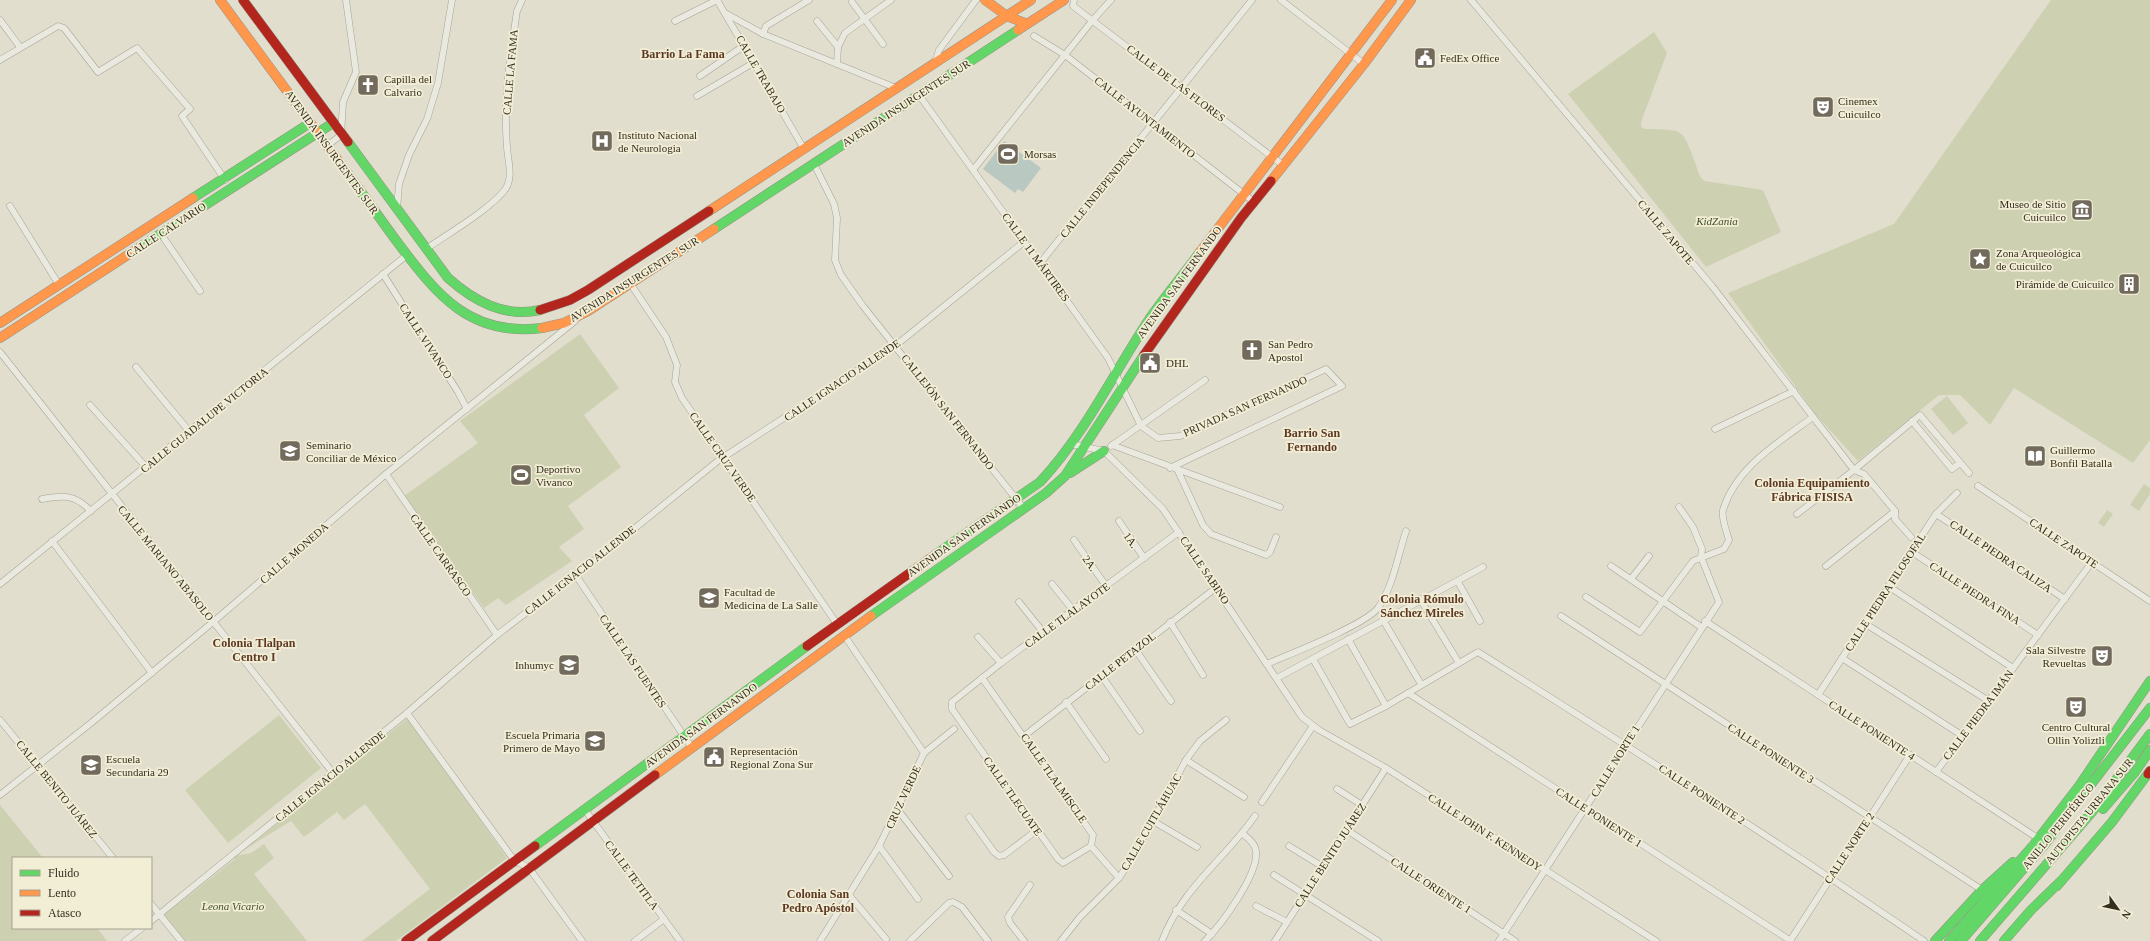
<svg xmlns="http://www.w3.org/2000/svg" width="2150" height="941" font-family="'Times New Roman',serif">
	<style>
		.green { fill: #cdd1b2 }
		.water { fill: #b9c8c0 }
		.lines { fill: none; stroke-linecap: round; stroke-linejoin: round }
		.street-casing { stroke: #a7a397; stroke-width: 7 }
		.fast-casing { stroke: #979387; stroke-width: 10 }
		.slow-casing { stroke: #979387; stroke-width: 10 }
		.jam-casing { stroke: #979387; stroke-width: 10 }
		.street { stroke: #eae9df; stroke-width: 6 }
		.fast { stroke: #63d668; stroke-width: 9 }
		.slow { stroke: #ff974d; stroke-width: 9 }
		.jam { stroke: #b3261e; stroke-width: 9 }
		.labels { text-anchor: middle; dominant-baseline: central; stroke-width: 3.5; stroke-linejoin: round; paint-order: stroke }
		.poi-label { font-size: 11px; fill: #352d20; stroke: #f2eed5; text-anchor: start }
		.street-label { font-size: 11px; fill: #352d20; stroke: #f2eed5 }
		.park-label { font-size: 11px; font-style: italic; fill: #404f29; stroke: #f2eed5 }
		.neighbourhood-label { font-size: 12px; font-weight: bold; fill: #5d3824; stroke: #f2eed5 }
	</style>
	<rect width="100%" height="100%" fill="#e2dece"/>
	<g class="green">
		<path d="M2051,0H2150V440L2133,463L2014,388L1990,425L1960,395H1939L1858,461L1816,415L1728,293L1894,224Z"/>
		<path d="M1654,32L1667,53L1641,122V127L1645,129C1685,130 1682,127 1696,165C1698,172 1699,177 1705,181L1763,190L1781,232L1706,267L1568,94Z"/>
		<path d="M580,334L619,388L584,415L621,467L568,506L584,529L559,547L572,561L506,605L498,598L484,608L404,496L478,443L460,421Z"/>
		<path d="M1947,396L1968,423L1953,435L1931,409Z"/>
		<path d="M2144,484L2150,488V494L2139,511L2130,505Z"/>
		<path d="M2107,510L2113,514L2104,527L2098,523Z"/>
		<path d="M279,715L321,768L228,843L185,790Z"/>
		<path d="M408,718L507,858L396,941H362L430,889L365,804L344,820L337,812L304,837L291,821L234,856L251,853L264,844L274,858L254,874L307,941H185L164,915L235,859L233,857L287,816Z"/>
		<path d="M0,805L43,858H13V928H97L107,941H0Z"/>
	</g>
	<path class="water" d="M1004,141L1041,168L1023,192L1018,189L1015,193L983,169Z"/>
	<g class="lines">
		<g class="street-casing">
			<g id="street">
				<path d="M1074,0L1073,6L1283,165"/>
				<path d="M1281,0L1364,64"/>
				<path d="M1471,0L1712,286L1854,470"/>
				<path d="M852,2L883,44"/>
				<path d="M727,14L763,34L896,88"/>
				<path d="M0,20L20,47"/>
				<path d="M675,21L717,0L804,149"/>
				<path d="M817,21L838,47"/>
				<path d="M763,34L766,26L809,0"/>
				<path d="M1034,36L1065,55L1254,202"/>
				<path d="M0,60L58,26L64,28L98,72L137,48L190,109L182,116L225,180"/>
				<path d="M935,63L939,50L976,0"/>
				<path d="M837,64L838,47L845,33L891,0"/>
				<path d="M700,76L745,45"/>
				<path d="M919,95L1108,358L1141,426L1158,438L1180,436L1326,369L1342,386L1170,468"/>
				<path d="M697,96L755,62"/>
				<path d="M327,146L341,135L343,102L356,72L346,0"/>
				<path d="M814,164L834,204L837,218L835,260L841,275L863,306L1024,509"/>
				<path d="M973,170L1092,21L1111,0"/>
				<path d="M10,206L59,285"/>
				<path d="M397,209L399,184L409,155L427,119L438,83L452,0"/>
				<path d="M161,234L200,291"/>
				<path d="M426,249C449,233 486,212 504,191C514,179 508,162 507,147C503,102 510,57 517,11L522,0"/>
				<path d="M1041,262L1252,0"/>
				<path d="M383,274L458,392L467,409"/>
				<path d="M630,283L666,337L677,365L675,382L682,398L837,624"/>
				<path d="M0,352L333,773"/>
				<path d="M136,367L189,431"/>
				<path d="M90,405L146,467"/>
				<path d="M1912,421L1952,469L1960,463"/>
				<path d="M1715,429L1794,391"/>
				<path d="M1071,444L1104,451L1163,509L1302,717L1319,730L1386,768L1656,941"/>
				<path d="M1112,445L1280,507"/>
				<path d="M1111,446L1205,380"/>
				<path d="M1854,470L1864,474L1895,511V519L1911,537"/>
				<path d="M1178,471L1203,525L1211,534L1266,555L1270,552L1276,537"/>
				<path d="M386,474L497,635"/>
				<path d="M1978,486L2150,601"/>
				<path d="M42,499C64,495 74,494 91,511"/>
				<path d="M1797,514L1854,470L1920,415L1969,473"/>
				<path d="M1936,514L2065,599"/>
				<path d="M1119,521L1144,558"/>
				<path d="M1074,540L1106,586"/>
				<path d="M52,541L152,673"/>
				<path d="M1912,552L2038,635"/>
				<path d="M1611,566L1701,627"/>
				<path d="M1826,566L1895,511"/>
				<path d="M575,574L692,748"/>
				<path d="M1631,579L1649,556"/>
				<path d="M1458,582L1480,621"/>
				<path d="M0,584L407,255"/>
				<path d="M1052,584L1073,610"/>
				<path d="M1888,586L2013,668"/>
				<path d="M1586,597L1640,632L1693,561L1724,549L1729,540C1727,533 1721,518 1723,510C1736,467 1779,442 1813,417"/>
				<path d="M1420,599L1459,663"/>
				<path d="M1019,602L1043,632"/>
				<path d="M1561,616L1982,890"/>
				<path d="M1383,620L1421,684"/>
				<path d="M1705,621L2039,839"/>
				<path d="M1170,622L1203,675"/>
				<path d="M1864,623L1989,701"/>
				<path d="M844,635L924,753"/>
				<path d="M978,637L1001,663"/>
				<path d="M1348,639L1386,706"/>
				<path d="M1135,649L1171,701"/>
				<path d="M1842,658L1963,736"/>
				<path d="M1313,659L1350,724L1386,706L1478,652C1628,746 1777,841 1924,941"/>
				<path d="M1267,664C1290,654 1365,625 1378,608C1393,587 1398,555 1406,531"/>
				<path d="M1101,675L1140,731"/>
				<path d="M982,678L1093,835L1091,846L1119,878"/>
				<path d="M1277,678L1483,567"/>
				<path d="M1408,693L1791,941"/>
				<path d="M1818,695L1936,514L1957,493"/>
				<path d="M1066,702L1106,759"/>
				<path d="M407,713L514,860L529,868L582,941"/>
				<path d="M0,720L113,858"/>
				<path d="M1024,736L1217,587"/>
				<path d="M1186,760L1244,797"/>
				<path d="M1936,772L2092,562"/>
				<path d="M1337,789L1362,805"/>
				<path d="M0,795L91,723L213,622L386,474L575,321"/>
				<path d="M1262,802L1313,726"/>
				<path d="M585,810L680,941"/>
				<path d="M898,810L949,876"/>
				<path d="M969,817L994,852L999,856L1004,855L1037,830"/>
				<path d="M1153,821L1197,847"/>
				<path d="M1347,830L1515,941"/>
				<path d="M879,846L918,899"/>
				<path d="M1091,846L1063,863L1058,859L952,709V702L1001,663L1179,532"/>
				<path d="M1289,846L1323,867"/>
				<path d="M1274,875L1378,941"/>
				<path d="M849,895L886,939"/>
				<path d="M151,904L181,941"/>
				<path d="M1256,906L1287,922"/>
				<path d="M1176,910L1212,934"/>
				<path d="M151,921L407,713L497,635L603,554L719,460L895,346L1025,241"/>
				<path d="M125,941L142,928"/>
				<path d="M635,941L664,919"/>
				<path d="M820,941L879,846L924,753L954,729"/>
				<path d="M910,941L949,903L953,902L962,907L988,941"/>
				<path d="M1024,941L1010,923L1008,917L1030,885"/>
				<path d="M1061,941L1080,917L1119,878L1132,858L1186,760L1200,741L1226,720"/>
				<path d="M1162,941C1182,888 1224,860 1255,816"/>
				<path d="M1205,941C1221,925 1259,874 1256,851C1255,843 1248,838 1243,834"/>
				<path d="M1275,941L1386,768"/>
				<path d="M1499,941L1719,602L1701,557L1702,549L1693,527L1679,507"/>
				<path d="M1790,941L1910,755"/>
			</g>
		</g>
		<g class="fast-casing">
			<g id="fast">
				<path d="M348,142L448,278C474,301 504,318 540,310"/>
				<path d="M348,174C365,197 381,220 398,243C437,295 470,337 542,328"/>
				<path d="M193,198L310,123"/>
				<path d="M714,229L1018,30"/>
				<path d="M140,247L333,123"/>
				<path d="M1070,473L1104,451"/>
				<path d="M935,555L1040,482C1085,434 1114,372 1150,318C1166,295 1184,274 1200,252"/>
				<path d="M871,616L1046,493L1065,476L1144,355"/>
				<path d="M2103,809L2135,772L2150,750"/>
				<path d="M2035,843L2079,786L2150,681"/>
				<path d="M535,846L807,646"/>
				<path d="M2057,886L2112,822L2150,771"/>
				<path d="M1935,941L1982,890L2013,862"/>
				<path d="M1949,941L2039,839"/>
				<path d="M1961,941L2045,844L2150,708"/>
				<path d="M1980,941L2092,812L2150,734"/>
				<path d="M2004,941L2031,910L2061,881"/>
			</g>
		</g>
		<g class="slow-casing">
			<g id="slow">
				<path d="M220,0L348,174"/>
				<path d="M985,0L1007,16L1027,24"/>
				<path d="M1018,30L1064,0"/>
				<path d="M1271,181L1364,64L1411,0"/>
				<path d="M709,211L1031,0"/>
				<path d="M1200,252L1392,0"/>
				<path d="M0,323L193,198"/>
				<path d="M542,328L564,323L588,311L714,229"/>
				<path d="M0,338L140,247"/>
				<path d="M655,775L871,616"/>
			</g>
		</g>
		<g class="jam-casing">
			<g id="jam">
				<path d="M243,0L348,142"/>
				<path d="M540,310L570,300L588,290L709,211"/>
				<path d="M1144,355L1241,218L1271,181"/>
				<path d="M807,646L935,555"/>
				<path d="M2148,774L2150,771"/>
				<path d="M406,941L535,846"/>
				<path d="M432,941L655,775"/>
			</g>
		</g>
		<use href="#street" class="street"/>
		<use href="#fast" class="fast"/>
		<use href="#slow" class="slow"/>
		<use href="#jam" class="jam"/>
	</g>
	<defs>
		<g id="civic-square" transform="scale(1.15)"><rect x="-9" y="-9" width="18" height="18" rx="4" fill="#726b5d" stroke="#f2eed5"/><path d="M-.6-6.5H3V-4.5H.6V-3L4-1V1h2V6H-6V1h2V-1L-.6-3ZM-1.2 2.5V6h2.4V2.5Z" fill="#fff"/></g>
		<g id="church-square" transform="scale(1.15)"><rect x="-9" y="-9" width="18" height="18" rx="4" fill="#726b5d" stroke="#f2eed5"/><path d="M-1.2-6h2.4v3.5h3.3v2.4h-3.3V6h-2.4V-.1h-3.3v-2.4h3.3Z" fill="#fff"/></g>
		<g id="theatre-square" transform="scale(1.15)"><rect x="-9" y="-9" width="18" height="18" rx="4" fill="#726b5d" stroke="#f2eed5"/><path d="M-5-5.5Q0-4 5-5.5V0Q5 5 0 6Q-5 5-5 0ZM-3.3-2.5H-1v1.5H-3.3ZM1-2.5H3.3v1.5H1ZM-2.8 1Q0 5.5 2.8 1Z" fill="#fff"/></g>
		<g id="hospital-square" transform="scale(1.15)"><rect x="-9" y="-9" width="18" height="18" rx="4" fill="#726b5d" stroke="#f2eed5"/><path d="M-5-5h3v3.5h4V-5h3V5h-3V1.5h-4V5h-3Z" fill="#fff"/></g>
		<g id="stadium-square" transform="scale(1.15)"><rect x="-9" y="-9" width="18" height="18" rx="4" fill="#726b5d" stroke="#f2eed5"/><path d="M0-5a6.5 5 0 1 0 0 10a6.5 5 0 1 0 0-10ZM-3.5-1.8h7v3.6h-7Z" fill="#fff"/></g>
		<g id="museum-square" transform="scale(1.15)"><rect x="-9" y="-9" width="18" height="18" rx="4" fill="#726b5d" stroke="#f2eed5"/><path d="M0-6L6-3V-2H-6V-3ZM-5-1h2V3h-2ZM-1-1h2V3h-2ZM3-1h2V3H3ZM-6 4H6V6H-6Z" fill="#fff"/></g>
		<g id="sight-square" transform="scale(1.15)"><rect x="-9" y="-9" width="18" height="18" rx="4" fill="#726b5d" stroke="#f2eed5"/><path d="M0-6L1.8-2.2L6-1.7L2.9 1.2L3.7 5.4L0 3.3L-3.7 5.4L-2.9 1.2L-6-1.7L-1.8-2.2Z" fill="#fff"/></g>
		<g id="building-square" transform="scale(1.15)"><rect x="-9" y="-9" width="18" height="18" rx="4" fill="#726b5d" stroke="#f2eed5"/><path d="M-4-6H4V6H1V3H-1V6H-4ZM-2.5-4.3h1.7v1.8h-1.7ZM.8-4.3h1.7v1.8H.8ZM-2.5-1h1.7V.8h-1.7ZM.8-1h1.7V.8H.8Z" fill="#fff"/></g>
		<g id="school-square" transform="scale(1.15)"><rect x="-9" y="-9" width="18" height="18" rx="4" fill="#726b5d" stroke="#f2eed5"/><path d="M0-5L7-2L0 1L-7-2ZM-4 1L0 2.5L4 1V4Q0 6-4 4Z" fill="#fff"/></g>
		<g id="library-square" transform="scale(1.15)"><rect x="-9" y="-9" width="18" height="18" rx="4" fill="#726b5d" stroke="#f2eed5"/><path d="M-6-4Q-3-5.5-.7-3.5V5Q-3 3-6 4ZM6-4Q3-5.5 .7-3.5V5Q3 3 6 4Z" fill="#fff"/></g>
		<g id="university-square" transform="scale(1.15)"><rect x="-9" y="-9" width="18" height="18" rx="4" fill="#726b5d" stroke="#f2eed5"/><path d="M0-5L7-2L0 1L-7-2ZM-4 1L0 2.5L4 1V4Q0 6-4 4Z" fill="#fff"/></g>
	</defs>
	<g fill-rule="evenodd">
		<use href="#civic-square" x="1425" y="58"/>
		<use href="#church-square" x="368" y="85"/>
		<use href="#theatre-square" x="1823" y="107"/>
		<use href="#hospital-square" x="602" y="141"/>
		<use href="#stadium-square" x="1008" y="154"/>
		<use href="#museum-square" x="2082" y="210"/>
		<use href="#sight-square" x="1980" y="259"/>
		<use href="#building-square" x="2129" y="284"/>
		<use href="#church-square" x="1252" y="350"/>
		<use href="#civic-square" x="1150" y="363"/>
		<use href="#school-square" x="290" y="451"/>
		<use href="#library-square" x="2035" y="456"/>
		<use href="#stadium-square" x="521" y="475"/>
		<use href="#university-square" x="709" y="598"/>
		<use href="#theatre-square" x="2102" y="656"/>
		<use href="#school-square" x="569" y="665"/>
		<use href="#theatre-square" x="2076" y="707"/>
		<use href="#school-square" x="595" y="741"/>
		<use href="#civic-square" x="714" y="757"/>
		<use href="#school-square" x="91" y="765"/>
	</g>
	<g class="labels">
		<g class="poi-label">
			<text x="1440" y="58">FedEx Office</text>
			<text x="384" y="79">Capilla del<tspan x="384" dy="13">Calvario</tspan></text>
			<text x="1838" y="101">Cinemex<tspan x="1838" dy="13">Cuicuilco</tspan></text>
			<text x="618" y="135">Instituto Nacional<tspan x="618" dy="13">de Neurologia</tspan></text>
			<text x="1024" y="154">Morsas</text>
			<text x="2066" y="204" text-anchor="end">Museo de Sitio<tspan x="2066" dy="13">Cuicuilco</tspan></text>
			<text x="1996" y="253">Zona Arqueológica<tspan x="1996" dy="13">de Cuicuilco</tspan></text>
			<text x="2114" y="284" text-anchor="end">Pirámide de Cuicuilco</text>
			<text x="1268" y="344">San Pedro<tspan x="1268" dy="13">Apostol</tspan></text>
			<text x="1166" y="363">DHL</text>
			<text x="306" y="445">Seminario<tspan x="306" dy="13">Conciliar de México</tspan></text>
			<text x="2050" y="450">Guillermo<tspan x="2050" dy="13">Bonfil Batalla</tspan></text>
			<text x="536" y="469">Deportivo<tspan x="536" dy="13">Vivanco</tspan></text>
			<text x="724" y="592">Facultad de<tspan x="724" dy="13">Medicina de La Salle</tspan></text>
			<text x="2086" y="650" text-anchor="end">Sala Silvestre<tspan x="2086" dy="13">Revueltas</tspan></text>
			<text x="554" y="665" text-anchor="end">Inhumyc</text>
			<text x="2076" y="727" text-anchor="middle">Centro Cultural<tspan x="2076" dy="13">Ollin Yoliztli</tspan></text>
			<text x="580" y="735" text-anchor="end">Escuela Primaria<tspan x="580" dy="13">Primero de Mayo</tspan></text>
			<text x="730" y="751">Representación<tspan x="730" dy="13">Regional Zona Sur</tspan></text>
			<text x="106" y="759">Escuela<tspan x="106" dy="13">Secundaria 29</tspan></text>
		</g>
		<g class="street-label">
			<text transform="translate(510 72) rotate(-85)">CALLE LA FAMA</text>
			<text transform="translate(761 74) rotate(60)">CALLE TRABAJO</text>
			<text transform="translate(1176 83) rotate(37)">CALLE DE LAS FLORES</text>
			<text transform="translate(906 103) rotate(-33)">AVENIDA INSURGENTES SUR</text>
			<text transform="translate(1145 117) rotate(38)">CALLE AYUNTAMIENTO</text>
			<text transform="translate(332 152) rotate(54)">AVENIDA INSURGENTES SUR</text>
			<text transform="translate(1102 187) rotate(-51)">CALLE INDEPENDENCIA</text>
			<text transform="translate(166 230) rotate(-33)">CALLE CALVARIO</text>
			<text transform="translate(1666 232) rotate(50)">CALLE ZAPOTE</text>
			<text transform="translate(1036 257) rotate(54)">CALLE 11 MÁRTIRES</text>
			<text transform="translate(634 279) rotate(-32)">AVENIDA INSURGENTES SUR</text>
			<text transform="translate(1179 282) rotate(-54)">AVENIDA SAN FERNANDO</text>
			<text transform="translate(426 341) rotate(57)">CALLE VIVANCO</text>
			<text transform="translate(842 380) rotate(-34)">CALLE IGNACIO ALLENDE</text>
			<text transform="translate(1245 406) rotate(-24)">PRIVADA SAN FERNANDO</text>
			<text transform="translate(948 412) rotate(52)">CALLEJÓN SAN FERNANDO</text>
			<text transform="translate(204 420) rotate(-39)">CALLE GUADALUPE VICTORIA</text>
			<text transform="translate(723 457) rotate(55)">CALLE CRUZ VERDE</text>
			<text transform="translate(964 535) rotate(-35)">AVENIDA SAN FERNANDO</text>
			<text transform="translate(1131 540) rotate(55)">1A.</text>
			<text transform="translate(2064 543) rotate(34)">CALLE ZAPOTE</text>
			<text transform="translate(294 553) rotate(-41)">CALLE MONEDA</text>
			<text transform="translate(441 555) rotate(55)">CALLE CARRASCO</text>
			<text transform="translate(2001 556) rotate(34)">CALLE PIEDRA CALIZA</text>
			<text transform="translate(166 563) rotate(51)">CALLE MARIANO ABASOLO</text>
			<text transform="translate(1090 563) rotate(55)">2A.</text>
			<text transform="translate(580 570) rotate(-38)">CALLE IGNACIO ALLENDE</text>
			<text transform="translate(1205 570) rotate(56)">CALLE SABINO</text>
			<text transform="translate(1885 592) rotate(-57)">CALLE PIEDRA FILOSOFAL</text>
			<text transform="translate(1975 593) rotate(33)">CALLE PIEDRA FINA</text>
			<text transform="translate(1067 615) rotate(-36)">CALLE TLALAYOTE</text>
			<text transform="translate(633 661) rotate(56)">CALLE LAS FUENTES</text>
			<text transform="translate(1120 661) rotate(-38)">CALLE PETAZOL</text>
			<text transform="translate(1978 715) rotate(-53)">CALLE PIEDRA IMÁN</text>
			<text transform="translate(701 725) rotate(-36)">AVENIDA SAN FERNANDO</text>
			<text transform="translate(1872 730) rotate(33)">CALLE PONIENTE 4</text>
			<text transform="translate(1771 753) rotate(33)">CALLE PONIENTE 3</text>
			<text transform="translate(1615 761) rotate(-58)">CALLE NORTE 1</text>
			<text transform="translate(330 776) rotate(-39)">CALLE IGNACIO ALLENDE</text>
			<text transform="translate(1054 778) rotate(55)">CALLE TLALMISCLE</text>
			<text transform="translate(57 789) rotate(51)">CALLE BENITO JUÁREZ</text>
			<text transform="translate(1702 794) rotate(33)">CALLE PONIENTE 2</text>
			<text transform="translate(1013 796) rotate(55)">CALLE TLECUATE</text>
			<text transform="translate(903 797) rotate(-65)">CRUZ VERDE</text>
			<text transform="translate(2089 811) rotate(-51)">AUTOPISTA URBANA SUR</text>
			<text transform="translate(1599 817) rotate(33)">CALLE PONIENTE 1</text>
			<text transform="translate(1151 822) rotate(-60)">CALLE CUITLÁHUAC</text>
			<text transform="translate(2058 826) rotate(-51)">ANILLO PERIFÉRICO</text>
			<text transform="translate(1485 832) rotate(33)">CALLE JOHN F. KENNEDY</text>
			<text transform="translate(1849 848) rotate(-57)">CALLE NORTE 2</text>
			<text transform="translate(1330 855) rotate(-57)">CALLE BENITO JUÁREZ</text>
			<text transform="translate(632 875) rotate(54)">CALLE TETITLA</text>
			<text transform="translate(1431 885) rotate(33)">CALLE ORIENTE 1</text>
		</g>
		<g class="park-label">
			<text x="1717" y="221">KidZania</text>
			<text x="233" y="906">Leona Vicario</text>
		</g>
		<g class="neighbourhood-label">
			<text x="683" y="54">Barrio La Fama</text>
			<text x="1312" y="433">Barrio San<tspan x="1312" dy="14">Fernando</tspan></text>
			<text x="1812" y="483">Colonia Equipamiento<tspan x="1812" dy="14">Fábrica FISISA</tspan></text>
			<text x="1422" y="599">Colonia Rómulo<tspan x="1422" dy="14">Sánchez Mireles</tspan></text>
			<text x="254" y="643">Colonia Tlalpan<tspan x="254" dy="14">Centro I</tspan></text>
			<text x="818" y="894">Colonia San<tspan x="818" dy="14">Pedro Apóstol</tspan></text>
		</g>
	</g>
	<rect x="12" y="857" width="140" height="72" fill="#f2eed5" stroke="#a6a18d"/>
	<rect x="20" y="870" width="20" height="6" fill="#63d668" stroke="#a6a18d"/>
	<text x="48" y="877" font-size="12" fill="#352d20">Fluido</text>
	<rect x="20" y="890" width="20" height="6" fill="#ff974d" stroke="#a6a18d"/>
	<text x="48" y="897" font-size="12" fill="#352d20">Lento</text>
	<rect x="20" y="910" width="20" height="6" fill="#b3261e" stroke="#a6a18d"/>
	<text x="48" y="917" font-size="12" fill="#352d20">Atasco</text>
	<g transform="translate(2118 909) rotate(123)" stroke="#f2eed5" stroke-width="3" paint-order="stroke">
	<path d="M0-3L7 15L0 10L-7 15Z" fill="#352d20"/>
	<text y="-6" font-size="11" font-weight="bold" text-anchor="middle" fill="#352d20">N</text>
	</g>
</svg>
